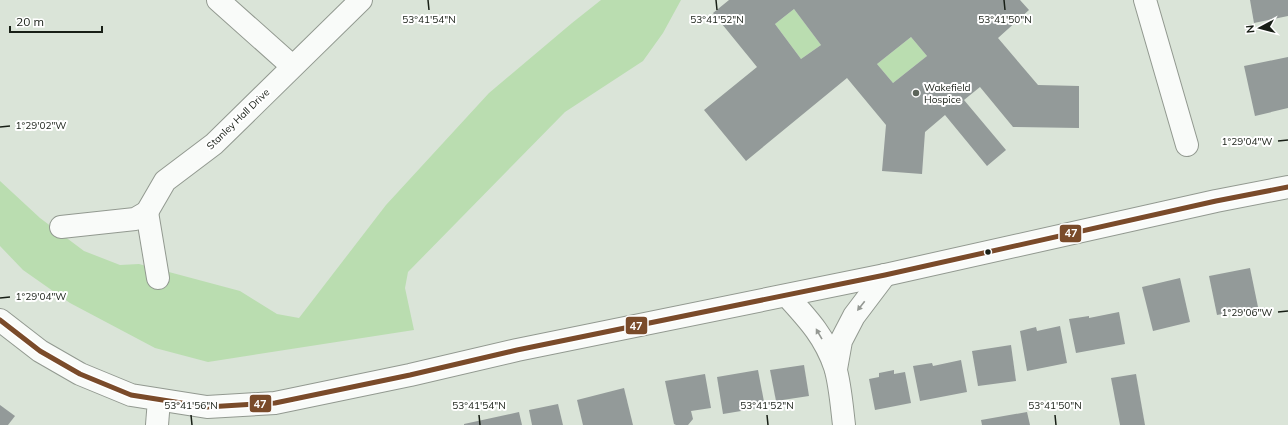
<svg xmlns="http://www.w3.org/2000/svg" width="1288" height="425" font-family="Mulish,sans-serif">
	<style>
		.green { fill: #baddb0 }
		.building { fill: #939a99; fill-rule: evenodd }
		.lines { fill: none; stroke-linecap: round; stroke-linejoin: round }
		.minor-casing { stroke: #929990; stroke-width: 24 }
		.minor { stroke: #f9fbf9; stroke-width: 22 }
		.bus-1-casing { stroke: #fff; stroke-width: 8 }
		.bus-1 { stroke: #7a4b2a; stroke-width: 5 }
		.oneway { fill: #949893 }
		.ticks { fill: none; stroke: #181f16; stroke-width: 1.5 }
		.poi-dot { fill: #5c645a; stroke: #fff; stroke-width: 1.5 }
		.bus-dot { fill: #181f16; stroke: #fff; stroke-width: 1.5 }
		.labels { text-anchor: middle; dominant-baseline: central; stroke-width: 4; stroke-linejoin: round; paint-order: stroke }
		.poi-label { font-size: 10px; fill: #181f16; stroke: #fff; text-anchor: start }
		.street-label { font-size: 10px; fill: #181f16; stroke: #fff }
		.ticks-label { font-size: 10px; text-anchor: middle; fill: #181f16; stroke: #fff; stroke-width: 4; stroke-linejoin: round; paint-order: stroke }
		.line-badge { stroke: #fff; stroke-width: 1.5 }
		.badge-label { font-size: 11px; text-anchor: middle; font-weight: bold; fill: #fff }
	</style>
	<rect width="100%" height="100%" fill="#dae4d8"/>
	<g class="green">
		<path d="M601,0H681L663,33L643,61L565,112L408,272L405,288L414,330L208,362L155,348L70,303L23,270L0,246V181L40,218L84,251L120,265L139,264L240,291L277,314L299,318L386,205L489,93L572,23Z"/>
		<path d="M794,9L821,45L801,59L775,24Z"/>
		<path d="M911,37L927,56L893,83L877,64Z"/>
	</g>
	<g class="building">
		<path d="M729,0H1020L1029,10L998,38L1038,85L1079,86V128L1013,127L980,87L964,100L1006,150L987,166L945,115L925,132L922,174L882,171L886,125L847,78L746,161L704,110L757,67L713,13ZM794,9L821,45L801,59L775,24ZM911,37L927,56L893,83L877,64Z"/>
		<path d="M1250,0H1288V16L1254,23Z"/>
		<path d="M1288,57V108L1255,116L1244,66Z"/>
		<path d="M1250,268L1258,307L1217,315L1209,276Z"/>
		<path d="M1180,278L1190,322L1153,331L1142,287Z"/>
		<path d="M1119,312L1125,344L1076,353L1069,319L1089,316V318Z"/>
		<path d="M1060,326L1067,363L1027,371L1020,331L1036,327L1037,331Z"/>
		<path d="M1011,345L1016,381L978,386L972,351Z"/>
		<path d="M961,360L967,392L920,401L913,366L932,363L933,366Z"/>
		<path d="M804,365L809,396L776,401L770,370Z"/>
		<path d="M758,370L765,407L723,414L717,377Z"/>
		<path d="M894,370V374L905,372L911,403L875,410L869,379L879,377V373Z"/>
		<path d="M705,374L711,408L691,411L693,419L688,425H676L674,424L665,381Z"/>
		<path d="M1136,374L1145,425H1120L1111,378Z"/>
		<path d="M624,388L633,425H583L577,400Z"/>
		<path d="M558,404L563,425H532L529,410Z"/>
		<path d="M0,405L15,416L8,425H0Z"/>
		<path d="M519,412L522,425H464V424Z"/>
		<path d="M1027,412L1030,425H982L981,420Z"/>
	</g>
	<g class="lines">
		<g class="minor-casing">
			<g id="minor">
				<path d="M218,0L292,66"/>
				<path d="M1145,0L1187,145"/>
				<path d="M147,212L158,278"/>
				<path d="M61,227L135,219L147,212L165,181L214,144L361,0"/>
				<path d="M787,296C808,319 825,337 835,367C840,383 842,408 844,425"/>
				<path d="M0,320L40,351L80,374L131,395L207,407L275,403L410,375L517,350L885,275L1216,201L1288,187"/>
				<path d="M836,369L841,341L854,316L885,275"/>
				<path d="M157,425L159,400"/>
			</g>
		</g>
		<use href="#minor" class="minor"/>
		<g class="bus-1-casing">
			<path id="bus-1" d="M0,320L40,351L80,374L131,395L207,407L275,403L410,375L517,350L885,275L1216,201L1288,187"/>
		</g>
		<use href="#bus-1" class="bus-1"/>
	</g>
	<defs><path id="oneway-solid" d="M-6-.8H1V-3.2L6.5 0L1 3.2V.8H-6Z"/></defs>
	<g class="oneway">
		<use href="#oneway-solid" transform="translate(861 306) rotate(128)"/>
		<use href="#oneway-solid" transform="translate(819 334) rotate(-120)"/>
	</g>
	<path class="ticks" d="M428,0L429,10M716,0L717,10M1004,0L1005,10M0,127L10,126M1278,141L1288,140M0,298L10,297M1278,312L1288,311M191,415L192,425M479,415L480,425M767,415L768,425M1055,415L1056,425"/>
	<circle class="poi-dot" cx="916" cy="93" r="4"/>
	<circle class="bus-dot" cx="988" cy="252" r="3.5"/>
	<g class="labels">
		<g class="poi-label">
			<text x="924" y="87">Wakefield<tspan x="924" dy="12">Hospice</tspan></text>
		</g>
		<g class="street-label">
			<text transform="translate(238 119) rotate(-44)">Stanley Hall Drive</text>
		</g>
	</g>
	<g class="ticks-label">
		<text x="429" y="23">53°41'54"N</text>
		<text x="717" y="23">53°41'52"N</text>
		<text x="1005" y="23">53°41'50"N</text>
		<text x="41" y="129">1°29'02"W</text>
		<text x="1247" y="145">1°29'04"W</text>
		<text x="41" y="300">1°29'04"W</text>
		<text x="1247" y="316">1°29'06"W</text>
		<text x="191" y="409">53°41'56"N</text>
		<text x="479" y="409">53°41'54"N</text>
		<text x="767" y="409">53°41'52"N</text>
		<text x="1055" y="409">53°41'50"N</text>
	</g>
	<g class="line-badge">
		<rect x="1059" y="224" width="23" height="19" rx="4" fill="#7a4b2a"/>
		<rect x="625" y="316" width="23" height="19" rx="4" fill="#7a4b2a"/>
		<rect x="249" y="394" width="23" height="19" rx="4" fill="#7a4b2a"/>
	</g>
	<g class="badge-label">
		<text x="1071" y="237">47</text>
		<text x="636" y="330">47</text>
		<text x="260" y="408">47</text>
	</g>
	<g transform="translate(1260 28) rotate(263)" stroke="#ffffff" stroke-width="3" paint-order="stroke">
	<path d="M0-3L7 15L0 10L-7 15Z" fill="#181f16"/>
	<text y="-6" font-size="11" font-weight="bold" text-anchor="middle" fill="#181f16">N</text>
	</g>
	<path d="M10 26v6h92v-6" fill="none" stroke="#181f16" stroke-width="2"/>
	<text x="16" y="26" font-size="12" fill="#181f16" stroke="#ffffff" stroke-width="3" paint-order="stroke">20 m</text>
</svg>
